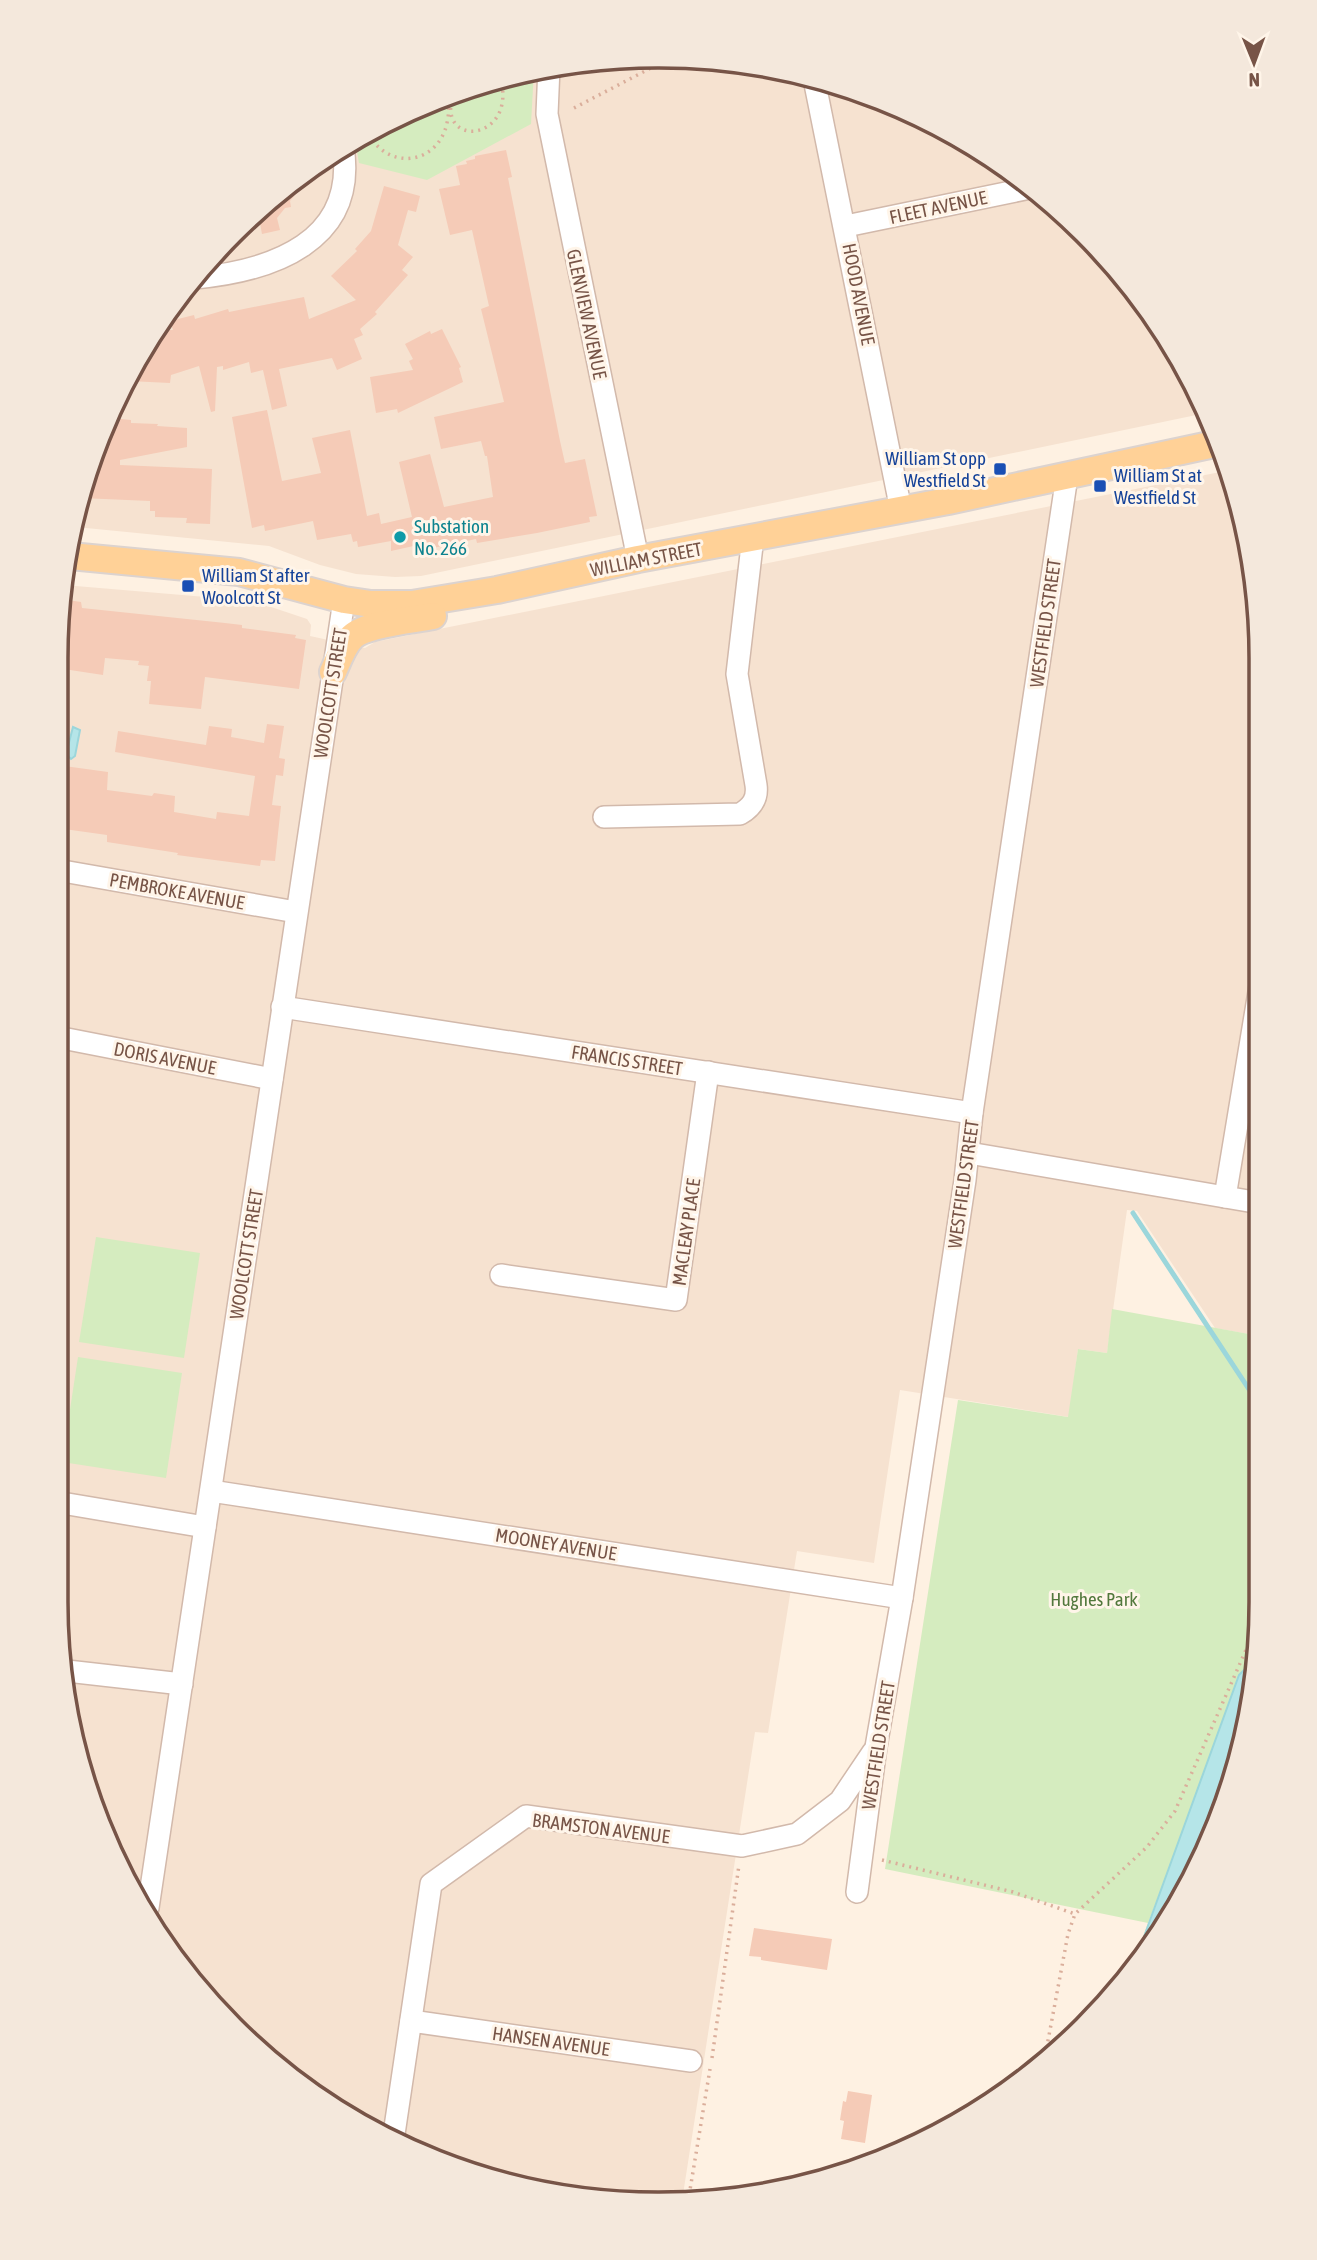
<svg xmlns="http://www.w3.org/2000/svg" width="1317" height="2260" font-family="'Asap Condensed',sans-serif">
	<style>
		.residential { fill: #f6e2d0 }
		.green { fill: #d5ecbf }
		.water { fill: #b5e5e8; stroke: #9bd6db; stroke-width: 2 }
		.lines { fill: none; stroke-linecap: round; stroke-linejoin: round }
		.stream { stroke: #9bd6db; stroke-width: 5 }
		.building { fill: #f5cbb7 }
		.minor-casing { stroke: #d2b9ab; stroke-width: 24 }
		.major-casing { stroke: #dcd3cf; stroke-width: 30 }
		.path { stroke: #daae9b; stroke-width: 3.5; stroke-dasharray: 2 5; stroke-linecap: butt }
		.minor { stroke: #fff; stroke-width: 21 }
		.major { stroke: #ffd197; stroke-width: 26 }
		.transit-dot { fill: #1a4fb4; stroke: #fff5e9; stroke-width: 2.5 }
		.culture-dot { fill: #0f9aa8; stroke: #fff5e9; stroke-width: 2.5 }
		.labels { text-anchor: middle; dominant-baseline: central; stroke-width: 6; stroke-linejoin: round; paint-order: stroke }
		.street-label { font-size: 19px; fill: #775447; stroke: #fff5e9 }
		.transit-label { font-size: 19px; fill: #164399; stroke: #fff5e9; text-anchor: start }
		.culture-label { font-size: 19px; fill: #0d838f; stroke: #fff5e9; text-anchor: start }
		.park-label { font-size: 19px; fill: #52783c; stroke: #fff5e9 }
		.rim { fill: none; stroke: #775447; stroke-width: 3.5 }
	</style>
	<rect width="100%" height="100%" fill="#fef1e2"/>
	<g class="residential">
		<path d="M658,56L776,68L889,102L993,157L1085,233L1180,357L1206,413L421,576L395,577L356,574L320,565L269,546L76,527L88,464L157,324L232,233L323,158L428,102L541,68Z"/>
		<path d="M1230,470L1260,619V1336L1215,1328L1137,1211L1127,1210L1107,1353L1078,1349L1069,1417L900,1390L874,1563L797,1551L768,1733L755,1732L682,2201L502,2183L323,2102L180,1968L88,1795L56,1601L57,619L64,585L253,601L307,619L311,625L310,636L365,648L375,642Z"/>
	</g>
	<g class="green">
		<path d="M534,70L531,124L427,180L359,163L355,141L428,102Z"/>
		<path d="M96,1237L200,1253L184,1358L79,1342Z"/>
		<path d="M1112,1309L1260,1336V1640L1245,1671L1148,1923L1160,1936L1132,1967L1148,1923L885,1869L958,1400L1068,1417L1078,1349L1107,1353Z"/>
		<path d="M78,1357L182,1373L166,1478L62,1462Z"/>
	</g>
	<g class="water">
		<path d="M73,727L80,730L75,756L71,759L66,754Z"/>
		<path d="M1257,1657L1244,1721L1185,1884L1160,1936L1133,1967L1239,1675Z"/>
	</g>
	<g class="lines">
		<path class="stream" d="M1133,1213L1260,1406"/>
	</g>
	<g class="building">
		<path d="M506,150L512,177L508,178L560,441L565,463L585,459L597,516L589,517L590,522L537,533L477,543L476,539L419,551L418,545L391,551V541L358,547L357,541L353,542L351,534L317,540L313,521L265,531L264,525L252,528L232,417L267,410L282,481L321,473L312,438L350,430L367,516L379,513L381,524L412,517L399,462L430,454L444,507L493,497L487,456H485L481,441L441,449L434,417L504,402L481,309L489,306L472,230L450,235L439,189L460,185L456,166L467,164L466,161L475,159V156Z"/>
		<path d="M303,175L308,179L290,201L291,207L285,208L277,218L280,230L262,234L258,213L255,214Z"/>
		<path d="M384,186L420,196L416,212L408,210L398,245L413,257L402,270L408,275L375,312L377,314L360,329L363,335L354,339L362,359L337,370L332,358L279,369L287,406L272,410L263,370L251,373L249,362L223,370V366L217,367L215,411L211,412L199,366L171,375L170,383L129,381L154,330H173L170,321L194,315L195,319L228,309L229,312L304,297L309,319L356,300L331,276L357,251L355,249L371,231Z"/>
		<path d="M442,329L461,367L459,368L463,382L398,413L397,409L376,413L370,377L413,370L409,361L413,359L405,344L430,331L431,334Z"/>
		<path d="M111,418L131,420V423L158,424L157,426L187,428V447L120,460V465L212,469L210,524L186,523L187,518L155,517V511H150V501L81,498L88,464Z"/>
		<path d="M61,599L81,602L82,608L225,623L242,625V628L296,635L295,638L306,640L299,689L205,677L201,709L149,704L151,681H147L149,666L138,665L139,661L105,658L103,675L57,668V619Z"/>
		<path d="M267,724L284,726L279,758L285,759L283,776L276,775L272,805L281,806L275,861L261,860L260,866L177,855L178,853L107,842V835L57,828V765L108,772L107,790L152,796L154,793L175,796L174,812L216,819L217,812L249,816L255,776L115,752L118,731L206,745L209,726L232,729L231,737L264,743Z"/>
		<path d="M754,1928L832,1939L827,1970L761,1960V1957L749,1956Z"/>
		<path d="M848,2091L872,2095L865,2143L841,2139L844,2121L840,2120L843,2101L846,2102Z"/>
	</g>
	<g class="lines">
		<g class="minor-casing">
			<g id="minor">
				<path d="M549,67L547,114L638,559"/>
				<path d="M814,79L901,510"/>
				<path d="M846,226L1030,188"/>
				<path d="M195,278C271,271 358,242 343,147"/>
				<path d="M604,817L740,814C752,807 758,799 756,785L737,674L753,537"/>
				<path d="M57,870L296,912"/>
				<path d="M282,1007L972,1113"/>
				<path d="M57,1037L272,1079"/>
				<path d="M969,1153L1260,1203"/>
				<path d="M1225,1197L1260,986"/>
				<path d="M501,1275L676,1300L708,1072"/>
				<path d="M211,1491L902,1598"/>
				<path d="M56,1502L205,1527"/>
				<path d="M67,1671L182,1684"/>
				<path d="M857,1892L876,1747L902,1598L965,1180L972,1113L1067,476"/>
				<path d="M148,1908L344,600"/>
				<path d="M411,2021L691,2061"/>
				<path d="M394,2134L431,1884L526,1816L742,1846L797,1834L840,1801L873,1752"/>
			</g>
		</g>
		<g class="major-casing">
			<g id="major">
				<path d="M70,556L239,572L344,600L371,604H412L497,590L638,559L948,501L1219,443"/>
				<path d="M333,672C338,661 343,646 352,637C365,624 413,620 433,616"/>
			</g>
		</g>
		<g class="path">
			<path d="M453,94C436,149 516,142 501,80"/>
			<path d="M574,108L672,57"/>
			<path d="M369,134C388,171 438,165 447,123C449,113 450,106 445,97"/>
			<path d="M882,1860L1013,1892L1075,1914"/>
			<path d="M712,2058L739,1865"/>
			<path d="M1044,2062L1068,1934L1075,1914L1147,1847L1175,1811L1260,1618"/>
			<path d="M688,2202L710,2069"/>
		</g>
		<use href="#minor" class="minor"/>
		<use href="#major" class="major"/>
	</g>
	<g class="transit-dot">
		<rect x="993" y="462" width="14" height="14" rx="3.5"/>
		<rect x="1093" y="479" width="14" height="14" rx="3.5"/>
		<rect x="181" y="579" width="14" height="14" rx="3.5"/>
	</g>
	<circle class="culture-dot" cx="400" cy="537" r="7"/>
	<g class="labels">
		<g class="street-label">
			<text transform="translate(938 207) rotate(-12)">FLEET AVENUE</text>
			<text transform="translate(859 294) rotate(79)">HOOD AVENUE</text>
			<text transform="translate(587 314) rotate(78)">GLENVIEW AVENUE</text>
			<text transform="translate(646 559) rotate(-11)">WILLIAM STREET</text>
			<text transform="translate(1045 623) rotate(-82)">WESTFIELD STREET</text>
			<text transform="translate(330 693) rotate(-81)">WOOLCOTT STREET</text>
			<text transform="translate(177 891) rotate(10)">PEMBROKE AVENUE</text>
			<text transform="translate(165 1058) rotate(11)">DORIS AVENUE</text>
			<text transform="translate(627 1060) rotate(9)">FRANCIS STREET</text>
			<text transform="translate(963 1184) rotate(-82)">WESTFIELD STREET</text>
			<text transform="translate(686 1232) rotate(-82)">MACLEAY PLACE</text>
			<text transform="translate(246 1254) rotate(-81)">WOOLCOTT STREET</text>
			<text transform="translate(556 1544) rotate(9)">MOONEY AVENUE</text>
			<text transform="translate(878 1745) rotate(-81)">WESTFIELD STREET</text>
			<text transform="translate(601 1828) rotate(7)">BRAMSTON AVENUE</text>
			<text transform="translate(551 2041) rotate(8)">HANSEN AVENUE</text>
		</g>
		<g class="transit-label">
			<text x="986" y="458" text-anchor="end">William St opp<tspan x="986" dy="22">Westfield St</tspan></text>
			<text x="1114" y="475">William St at<tspan x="1114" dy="22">Westfield St</tspan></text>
			<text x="202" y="575">William St after<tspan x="202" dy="22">Woolcott St</tspan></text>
		</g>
		<g class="culture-label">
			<text x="414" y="526">Substation<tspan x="414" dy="22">No. 266</tspan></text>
		</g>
		<g class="park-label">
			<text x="1094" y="1599">Hughes Park</text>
		</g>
	</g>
	<path d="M0 0H1317V2260H0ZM658 68H659A590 590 0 0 1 1249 658V1602A590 590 0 0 1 659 2192H658A590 590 0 0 1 68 1602V658A590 590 0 0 1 658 68Z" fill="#f4e8dc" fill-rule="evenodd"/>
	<path class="rim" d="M658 68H659A590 590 0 0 1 1249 658V1602A590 590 0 0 1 659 2192H658A590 590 0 0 1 68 1602V658A590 590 0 0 1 658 68Z"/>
	<g transform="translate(1254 63) rotate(179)" stroke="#fff5e9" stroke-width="5" paint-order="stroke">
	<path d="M0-5L12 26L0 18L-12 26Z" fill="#775447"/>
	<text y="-10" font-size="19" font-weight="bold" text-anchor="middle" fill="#775447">N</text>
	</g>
</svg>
